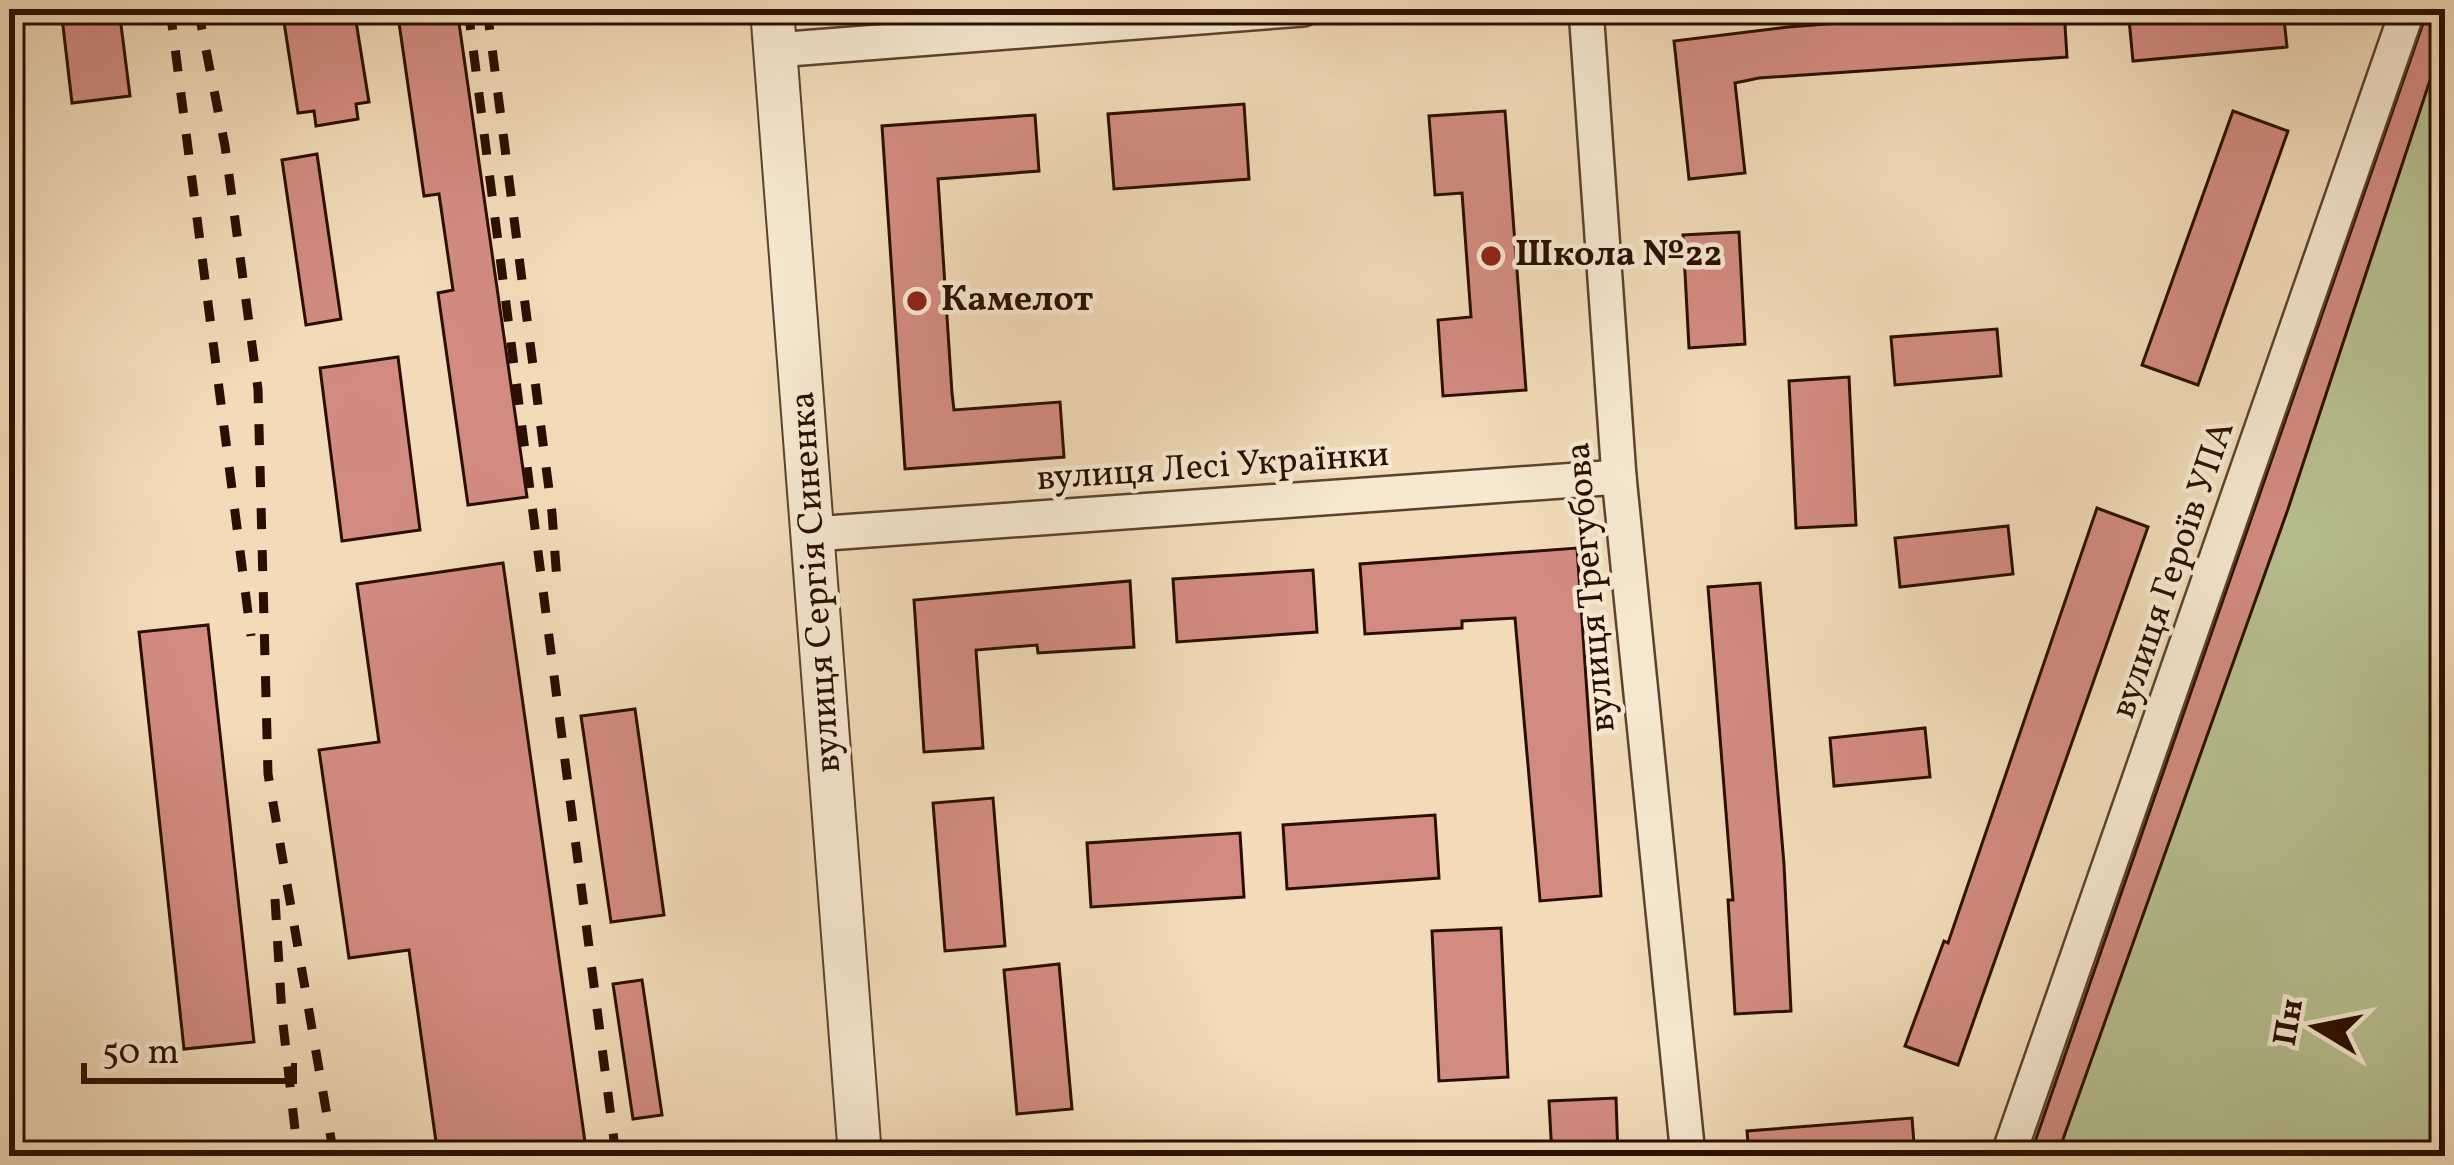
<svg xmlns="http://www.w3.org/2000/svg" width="2454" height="1165" font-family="Vollkorn,serif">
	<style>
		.green { fill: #b8c090; stroke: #716848; stroke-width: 3 }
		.building { fill: #d38b81; stroke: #2a0f00; stroke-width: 3 }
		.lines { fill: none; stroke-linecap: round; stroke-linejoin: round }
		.minor-casing { stroke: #5c422e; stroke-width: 38 }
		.tertiary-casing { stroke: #5c422e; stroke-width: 46 }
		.minor { stroke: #f6e8d1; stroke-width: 33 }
		.tertiary { stroke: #f6e8d1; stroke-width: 42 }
		.rail { stroke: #2a0f00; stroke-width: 9; stroke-dasharray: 21 21; stroke-linecap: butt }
		.poi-dot { fill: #8f2418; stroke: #f6e8d1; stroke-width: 4.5 }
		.labels { text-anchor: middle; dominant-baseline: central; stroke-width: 9; stroke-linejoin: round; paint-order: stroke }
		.poi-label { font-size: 36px; font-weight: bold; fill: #2a0f00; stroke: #f6e8d1; text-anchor: start }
		.street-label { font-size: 36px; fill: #2a0f00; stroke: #f6e8d1 }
	</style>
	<rect width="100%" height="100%" fill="#f1dbb8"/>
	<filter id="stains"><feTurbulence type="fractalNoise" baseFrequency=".00167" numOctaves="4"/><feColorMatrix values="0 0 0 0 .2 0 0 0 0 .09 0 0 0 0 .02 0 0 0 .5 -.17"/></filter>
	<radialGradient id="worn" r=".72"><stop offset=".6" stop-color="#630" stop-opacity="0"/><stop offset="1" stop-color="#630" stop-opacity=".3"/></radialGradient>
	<path class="green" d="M2445,33V1156H2057Z"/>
	<g class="building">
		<path d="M61,9H119L130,96L72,103Z"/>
		<path d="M282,9H354L369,102L356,104L358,119L316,126L314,111L298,113Z"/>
		<path d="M397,9H457L527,497L468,505L438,293L453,290L439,194L424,196Z"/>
		<path d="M2017,9H2064L2067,57L1759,78L1735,83L1745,173L1689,179L1674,41L1788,27Z"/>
		<path d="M2128,9H2283L2287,47L2133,61Z"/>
		<path d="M2428,9H2445V35L2288,509L2057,1156H2030Z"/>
		<path d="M1244,104L1249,179L1114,189L1108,114Z"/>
		<path d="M1505,111L1526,390L1443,396L1438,320L1471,317L1462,193L1435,195L1429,116Z"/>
		<path d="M2233,111L2288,131L2198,385L2142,365Z"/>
		<path d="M1035,115L1039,171L938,179L952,393L954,410L1060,402L1064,457L905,469L882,126Z"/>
		<path d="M317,154L341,319L306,325L282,160Z"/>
		<path d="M1739,232L1745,344L1689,348L1683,235Z"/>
		<path d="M1997,329L2001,376L1895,385L1891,337Z"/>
		<path d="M398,357L420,530L342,541L320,368Z"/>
		<path d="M1849,377L1856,525L1796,528L1789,381Z"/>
		<path d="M2097,508L2148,527L1958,1065L1905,1046L1944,941L1948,943Z"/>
		<path d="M2008,526L2013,574L1900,587L1895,538Z"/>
		<path d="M1577,548L1601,896L1540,901L1515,618L1462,621V628L1365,634L1360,564Z"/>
		<path d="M503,563L587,1156H438L409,950L349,958L319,750L379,742L357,584Z"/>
		<path d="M1313,570L1317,632L1177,642L1173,579Z"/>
		<path d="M1130,581L1134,647L1038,653L1037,645L976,650L983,748L924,752L914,600Z"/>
		<path d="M1760,583L1784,864L1791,1011L1735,1014L1728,900H1733L1708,587Z"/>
		<path d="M208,625L254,1042L184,1049L139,632Z"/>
		<path d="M635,709L664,915L611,922L581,716Z"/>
		<path d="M1925,728L1930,777L1834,786L1830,738Z"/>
		<path d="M993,798L1005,946L945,951L933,803Z"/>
		<path d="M1435,815L1439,878L1287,889L1283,825Z"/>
		<path d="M1240,833L1244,897L1091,907L1087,843Z"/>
		<path d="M1501,928L1508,1077L1439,1081L1432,931Z"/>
		<path d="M1059,964L1072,1109L1017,1114L1004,970Z"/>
		<path d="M642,980L662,1115L633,1119L613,984Z"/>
		<path d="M1616,1098L1618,1156H1552L1549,1101Z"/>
		<path d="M1912,1118L1915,1156H1749L1747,1131Z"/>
	</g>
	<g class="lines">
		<g class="minor-casing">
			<g id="minor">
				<path d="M1586,9L1619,477L1688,1156"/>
				<path d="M776,50L1303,9"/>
				<path d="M813,534L1619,477"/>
				<path d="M2008,1156L2408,9"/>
			</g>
		</g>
		<g class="tertiary-casing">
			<path id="tertiary" d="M772,9L860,1156"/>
		</g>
		<use href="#minor" class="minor"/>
		<use href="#tertiary" class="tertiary"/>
		<g class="rail">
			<path d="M170,9L251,636"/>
			<path d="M198,9L225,146L258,389L268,774L334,1156"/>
			<path d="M468,9L616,1156"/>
			<path d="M487,9L552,513L557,581"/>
			<path d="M275,899L282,1015L298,1156"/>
		</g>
	</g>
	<g class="poi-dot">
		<circle cx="1491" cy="256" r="12"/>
		<circle cx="917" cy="301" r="12"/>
	</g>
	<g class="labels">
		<g class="poi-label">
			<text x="1515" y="256">Школа №22</text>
			<text x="941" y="301">Камелот</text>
		</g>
		<g class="street-label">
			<text transform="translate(1213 468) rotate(-4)">вулиця Лесі Українки</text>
			<text transform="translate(2174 570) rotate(-71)">вулиця Героїв УПА</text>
			<text transform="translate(817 582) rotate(-94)">вулиця Сергія Синенка</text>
			<text transform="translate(1592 587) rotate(-95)">вулиця Трегубова</text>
		</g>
	</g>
	<rect width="2454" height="1165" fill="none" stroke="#f1dbb8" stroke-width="48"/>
	<rect x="12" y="12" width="2430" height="1141" fill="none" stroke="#2a0f00" stroke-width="6"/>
	<rect x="24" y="24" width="2406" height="1117" fill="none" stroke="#2a0f00" stroke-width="3"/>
	<g transform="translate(2316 1027) rotate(280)" stroke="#f6e8d1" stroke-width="9" paint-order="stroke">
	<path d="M0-9L21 45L0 30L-21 45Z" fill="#2a0f00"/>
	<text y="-18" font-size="33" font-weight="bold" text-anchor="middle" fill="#2a0f00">Пн</text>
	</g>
	<path d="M84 1063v18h210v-18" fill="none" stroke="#2a0f00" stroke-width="6"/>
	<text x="102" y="1063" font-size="36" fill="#2a0f00" stroke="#f6e8d1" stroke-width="9" paint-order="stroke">50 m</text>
	<rect width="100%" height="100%" filter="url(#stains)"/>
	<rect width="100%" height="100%" fill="url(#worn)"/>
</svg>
